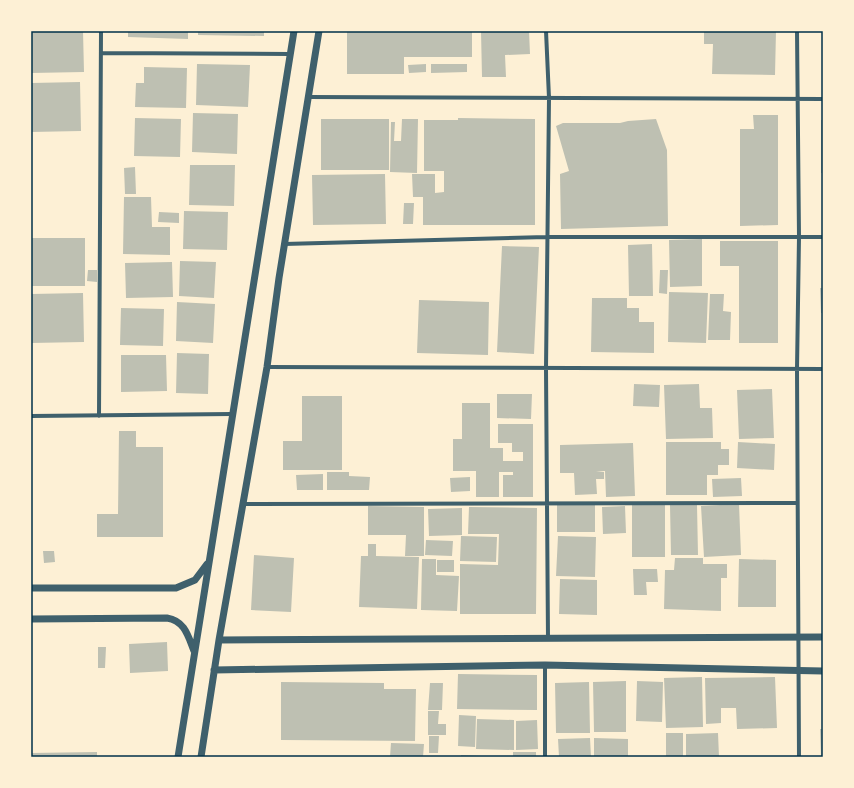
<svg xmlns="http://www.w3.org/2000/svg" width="854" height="788" font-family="Helvetica,sans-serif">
<rect width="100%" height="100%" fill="#fdf0d5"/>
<path fill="#bec0b2" d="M31,31H83L84,72L31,73Z
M128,31H188V39L128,37Z
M198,31H264V36L198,35Z
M347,31H472V57H404V74H347Z
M481,31H529L530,54L505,55L506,77H482Z
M704,31H776L775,75L712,74L713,44H704Z
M197,64L250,65L248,107L196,105Z
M426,64V72L409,73L408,65Z
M431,64H467V72L431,73Z
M144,67L187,68L186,108L135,107L136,83H144Z
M80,82L81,131L31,132V83Z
M193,113L238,114L237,154L192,152Z
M753,115H778V225L740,226V129H754Z
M135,118L181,119L180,157L134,156Z
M458,118L535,119V225H423V197H413L412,174H435V193L444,192V171H424V120H458Z
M321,119H389V170H321Z
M402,119H418L417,173L390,172L391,122H395L394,141H401Z
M656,119L667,150L668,226L561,229L560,174L569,171L556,126L563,123H620L628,121Z
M821,120H823V173H821Z
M190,165H235L234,206L189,205Z
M135,167L136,194H125L124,168Z
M385,174L386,224L313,225L312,175Z
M124,197H151L152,227H170V255L123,254Z
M404,203H414L413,224H403Z
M184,211L228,212L227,250L183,249Z
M159,212L179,213V223L158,222Z
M31,238H85V286H31Z
M702,239V286L670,287L669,240Z
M720,241H778V343H739V266H720Z
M652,244L653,296H629L628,245Z
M502,246L539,247L534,354L497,352Z
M180,261L216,262L214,298L179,296Z
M172,262L173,297L126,298L125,263Z
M88,270H97V282L87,281Z
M660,270H668L667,294L659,293Z
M820,288H823V313H821Z
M669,292L708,293L706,343L668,342Z
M83,293L84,342L31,343V294Z
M710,294H724L723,311L731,312L730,340H708Z
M592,298H627V308H639V322H654V353L591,352Z
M419,300L489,302L488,355L417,353Z
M177,302L215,304L213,343L176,341Z
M121,308L164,309L163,346L120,345Z
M177,353L209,354L208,394L176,393Z
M121,355H166L167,391L121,392Z
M634,384L660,385L659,407L633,406Z
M699,384L700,408H712L713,438L666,439L664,385Z
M772,389L774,438L739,439L737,390Z
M497,394H532L531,419L497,418Z
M302,396H342V470H283V441H302Z
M462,403H490V448H503V461H523V452H512V443H498V424H533V497H503V475H513V472H499V497H476V471H453V439H462Z
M119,431H136V447H163V537H97V514H118Z
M666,442H721V449H729V465H718V475H707V495H666Z
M738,442L775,444L774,470L737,468Z
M633,443L635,496L606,497L605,471H596L604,472V479H596L597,494L575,495L574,473H560V445Z
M327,472H349V476L370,477L369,490H327Z
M323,474V490H297L296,475Z
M470,477V491L451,492L450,478Z
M741,478L742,496L713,497L712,479Z
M557,504L595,505V532H557Z
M739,504L741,555L704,557L701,506Z
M632,505H665V557H632Z
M670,505H697L698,555H671Z
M368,506L424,507V556H405L406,535H368Z
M625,506L626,533L603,534L602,507Z
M469,507L537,508L536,614H460V564L498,565L499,534H468Z
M462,508V535L429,536L428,509Z
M461,536L497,537L496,562L460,561Z
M558,536L596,537L595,577L556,576Z
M426,540L453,541L452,556L425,555Z
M368,544H376V556L419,557L417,609L359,607L361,556H368Z
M43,551H54L55,562L44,563Z
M254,555L294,558L291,612L251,610Z
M675,558H703V564H727V578H721V611L664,609L665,570H674Z
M422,559H436V575L459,576L457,611L421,610Z
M739,559L776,560V607H738Z
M437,560H454V572H437Z
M633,569H657L658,582H646L647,595H634Z
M560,579L597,580V615L559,614Z
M167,642L168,671L130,673L129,644Z
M98,647H106L105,668H98Z
M458,674L537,675V710L457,709Z
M702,677L703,727L666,728L664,678Z
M775,677L777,728L737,729L736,708H721V723L706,724L705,678Z
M626,681V732H594L593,682Z
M637,681L663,682L662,722L636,721Z
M281,682L384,683V689H416L415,741L281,740Z
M589,682L590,733H556L555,683Z
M430,683H443L442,710H428Z
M428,711H439L438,724H446V735H428Z
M459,715L476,716L475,747L458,746Z
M477,719L514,720V750L476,749Z
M537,720L538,749L516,750V721Z
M820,729H823V757H821Z
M666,733H683V757H666Z
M718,733L719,757H686V734Z
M429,736H439L438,753H429Z
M590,738L591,757H559L558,739Z
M594,738L628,739V757H594Z
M391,743L424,744L423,757H390Z
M97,752V757H31V753Z
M513,752H536V757H513Z
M461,755L481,756V757H461Z"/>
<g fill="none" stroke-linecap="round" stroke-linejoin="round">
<path stroke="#3f606c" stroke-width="4" d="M546,31L549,98L546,369L548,639
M797,31L799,237L797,369L799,757
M101,53L290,54
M308,97L823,99
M284,244L546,237H823
M267,367L823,369
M31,416L232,414
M99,416L101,31
M243,504L797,503
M545,665V757"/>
<path stroke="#3f606c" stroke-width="7" d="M31,588H176L195,580L207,564
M31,619L167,618C185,621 188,636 194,651
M219,640L823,637
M214,670L545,665L823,671
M178,757L294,31
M201,757L219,640L267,367L279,278L319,31"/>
</g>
<rect width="854" height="788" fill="none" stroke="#fdf0d5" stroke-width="64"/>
<rect x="32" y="32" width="790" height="724" fill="none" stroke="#003049" stroke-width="1.5"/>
</svg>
